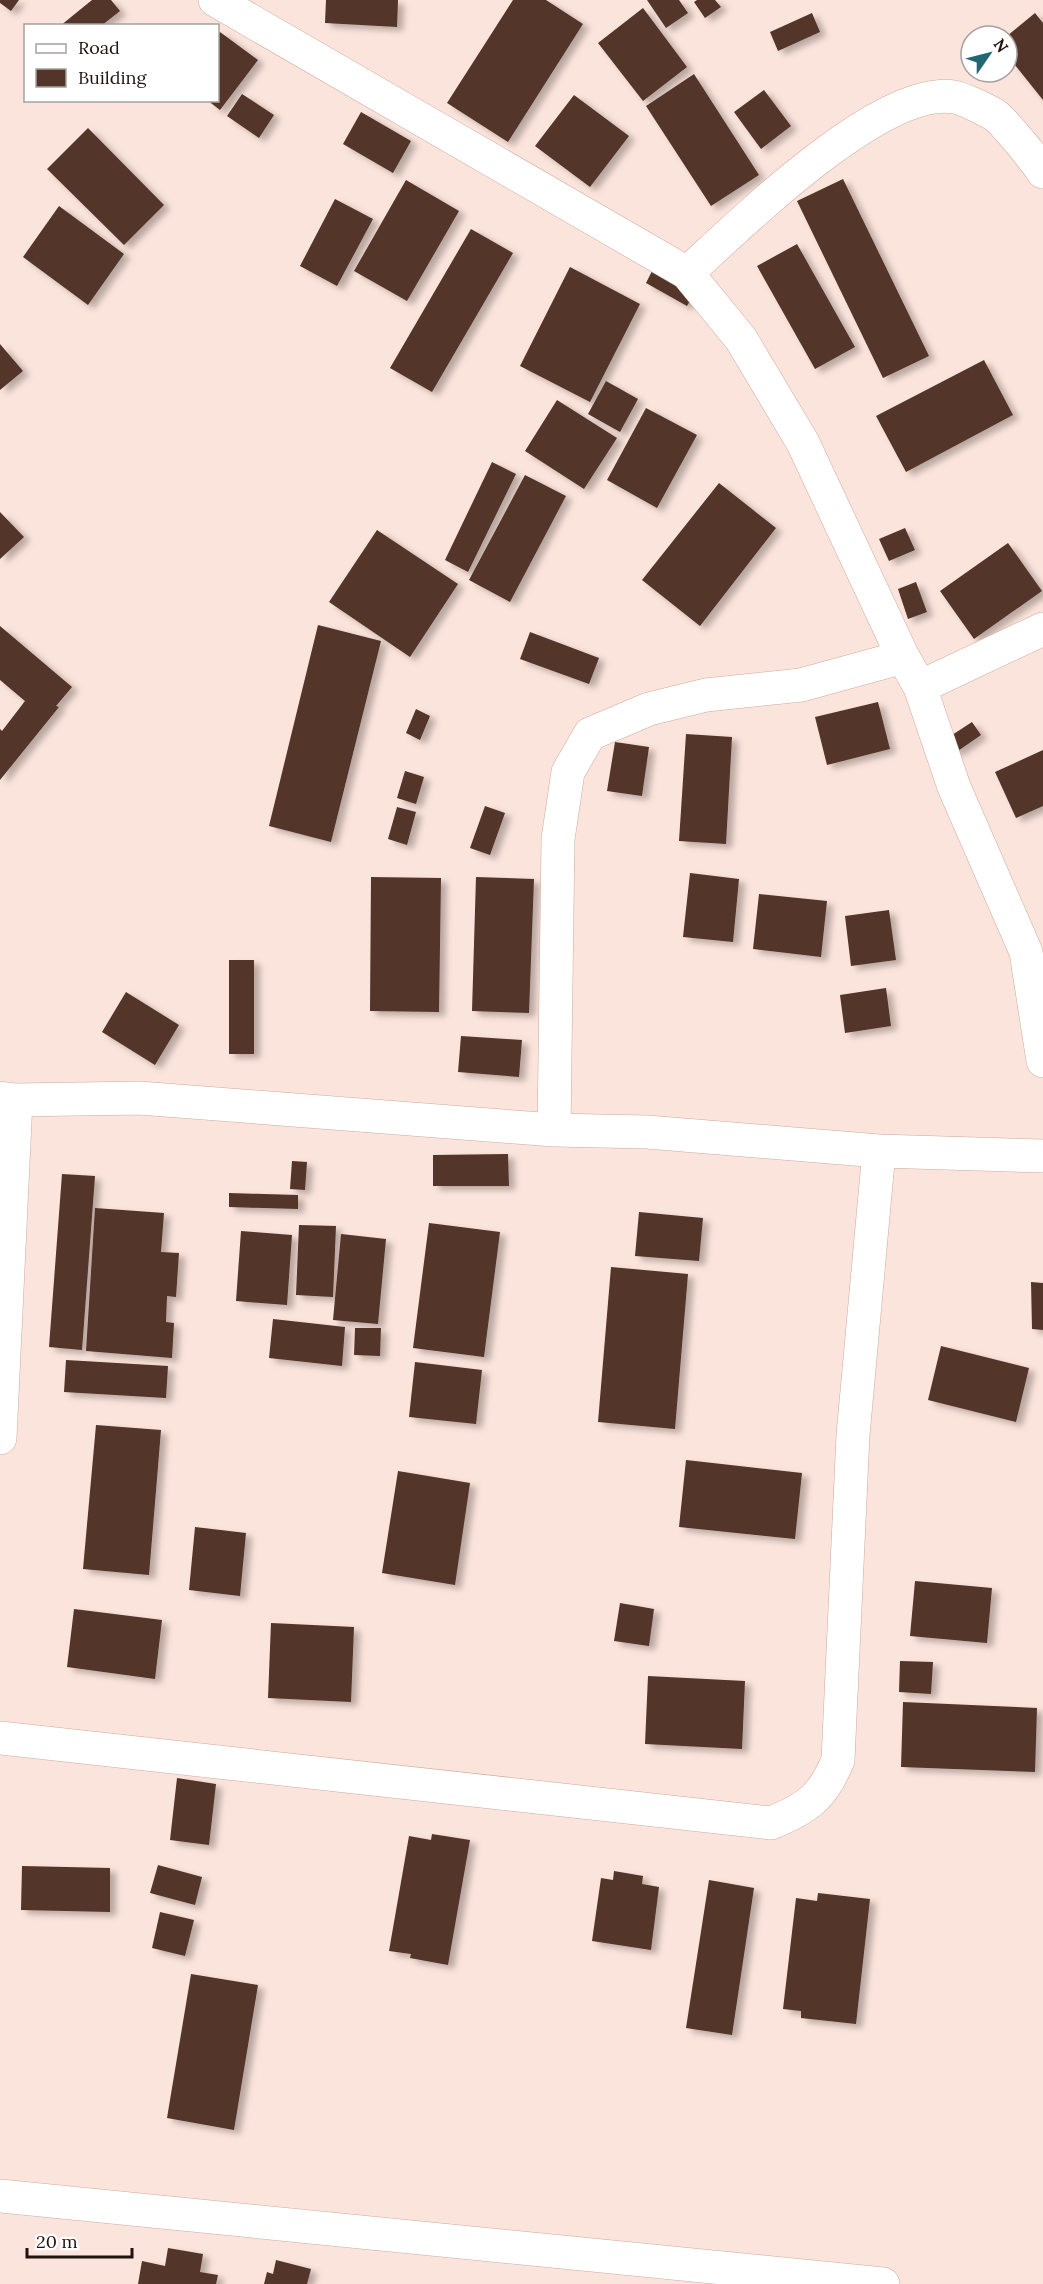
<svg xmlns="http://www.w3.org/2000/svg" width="1043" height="2284" font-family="Lora,serif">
<defs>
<filter id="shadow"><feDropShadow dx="6" dy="4" stdDeviation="3" flood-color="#0004"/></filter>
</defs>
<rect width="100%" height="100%" fill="#fbe4db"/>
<path fill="#523429" filter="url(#shadow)" d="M0,0H19L11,11L0,3Z
M92,0H111L120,11L101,26H60Z
M326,0H398L397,27L325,23Z
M513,0H546L583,24L508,142L447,103Z
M647,0H679L688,13L666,28Z
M697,0H715L721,7L705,18L694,2Z
M643,8L687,67L643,101L598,43Z
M812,13L820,32L778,51L770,32Z
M1035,13L1043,23V100L1007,55V36Z
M220,32L258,60L220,110L207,100H218V35Z
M694,74L759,175L711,206L646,106Z
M764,90L791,126L761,149L734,112Z
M242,94L274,115L259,138L227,116Z
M574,95L629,136L590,187L535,146Z
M361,112L411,141L393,173L343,144Z
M88,128L164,205L124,245L47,169Z
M843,179L929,356L883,378L797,201Z
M406,180L459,211L407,301L354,271Z
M335,199L373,219L337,286L300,266Z
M59,206L124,254L88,305L23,257Z
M471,229L513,253L432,392L390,368Z
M797,244L855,347L815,369L757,266Z
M570,267L640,304L590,402L520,366Z
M653,269L695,292L687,306L646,283Z
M0,344L23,371L0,390Z
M984,360L1013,415L906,472L876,416Z
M606,381L638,399L620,432L588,414Z
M557,400L617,438L584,489L525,451Z
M646,408L697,435L657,508L607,480Z
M492,462L516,474L468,572L445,560Z
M525,475L566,496L510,602L469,580Z
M719,483L776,528L700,626L642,580Z
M0,512L24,537L0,559Z
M905,528L915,550L889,561L879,539Z
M377,530L458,584L410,657L329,602Z
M1008,543L1042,591L974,639L940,591Z
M916,582L927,612L908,619L898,589Z
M318,625L381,641L331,842L269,826Z
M0,626L72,687L56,706L59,707L0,780V729L2,731L25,701L0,680Z
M530,632L599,658L589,684L520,659Z
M878,702L890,749L827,765L815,717Z
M416,709L430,716L420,740L406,733Z
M972,722L981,735L955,753L946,739Z
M686,734L732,737L726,844L679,841Z
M615,742L649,747L642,796L607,791Z
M1043,750V806L1016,818L995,772Z
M405,771L424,777L416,804L397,798Z
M485,806L505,813L490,855L470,848Z
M397,807L416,812L407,845L388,839Z
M690,873L739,879L733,942L683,937Z
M371,877L441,878L439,1012L370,1011Z
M476,877L534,879L529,1013L472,1011Z
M759,894L827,901L821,957L753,949Z
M889,910L896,960L851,966L845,916Z
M229,960H254V1054H229Z
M886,988L891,1026L845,1033L840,995Z
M126,992L179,1025L155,1065L102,1032Z
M461,1036L522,1040L519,1077L458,1072Z
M508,1154L509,1186H433V1155Z
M292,1161L307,1162L305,1190L290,1189Z
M62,1174L95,1176L82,1350L49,1347Z
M229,1193L298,1195V1209L229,1207Z
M95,1208L164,1213L161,1252L179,1253L176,1297L167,1296L166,1322L174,1323L172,1358L86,1351Z
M639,1212L703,1218L699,1261L635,1256Z
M429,1223L500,1232L484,1357L413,1348Z
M299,1225L336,1226L333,1297L296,1295Z
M241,1231L292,1235L287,1305L236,1301Z
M341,1234L386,1239L378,1324L333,1320Z
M611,1267L688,1274L675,1429L598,1422Z
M1031,1282L1043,1283V1330L1032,1329Z
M273,1319L345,1327L342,1366L269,1358Z
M355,1328H381L380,1356L354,1355Z
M941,1346L1029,1368L1016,1422L928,1400Z
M66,1360L168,1366L166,1398L64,1392Z
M415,1362L482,1370L476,1424L409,1417Z
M96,1425L161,1430L149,1575L83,1569Z
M686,1460L802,1473L795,1539L679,1527Z
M398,1471L470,1483L455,1585L382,1573Z
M195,1527L246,1533L240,1596L189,1590Z
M915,1581L992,1588L987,1643L910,1636Z
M620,1603L654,1609L649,1646L614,1641Z
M74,1609L162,1620L155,1679L67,1667Z
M271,1623L354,1627L351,1702L268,1698Z
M900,1661L933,1662L931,1694L899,1692Z
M648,1676L745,1681L742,1749L645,1744Z
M903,1702L1037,1708L1035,1772L901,1767Z
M177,1778L216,1784L209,1845L170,1840Z
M432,1834L470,1840L448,1965L410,1958L411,1954L389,1951L409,1836L431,1840Z
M158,1865L202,1877L195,1905L150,1893Z
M22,1866L110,1868V1912L21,1910Z
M614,1871L643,1876L642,1884L659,1887L651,1950L592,1941L601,1878L613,1880Z
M709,1880L754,1888L732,2035L686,2028Z
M818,1893L870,1899L856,2024L801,2018V2011L783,2009L796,1898L817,1901Z
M160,1912L194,1920L185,1956L152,1948Z
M191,1974L258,1985L234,2130L167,2118Z
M168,2248L203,2254L200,2272L218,2275L216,2284H138L142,2261L165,2266Z
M276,2260L311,2269L307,2284H264L267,2272L273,2274Z"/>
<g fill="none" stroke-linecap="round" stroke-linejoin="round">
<defs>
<path id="minor" d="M215,0L687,273L741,339L803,443L903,657L920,687L954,787L1026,952L1043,1061
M687,273C740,225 881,85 954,97C962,98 989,111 996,116C1007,125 1035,160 1043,172
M920,687L1043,629
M0,1098L16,1100L139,1098L554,1130L647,1132L879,1151L1043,1156
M554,1130L558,839L568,772L590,734L649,709L706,695L801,685L903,657
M0,1438L16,1100
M0,1738L771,1823C808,1808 823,1797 838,1760L853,1435L879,1151
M0,2196L883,2284"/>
</defs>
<use href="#minor" stroke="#cfaa9c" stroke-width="34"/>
<use href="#minor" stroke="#fff" stroke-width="33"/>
</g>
<rect x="24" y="24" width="195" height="78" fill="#ffffff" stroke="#a6a19f" stroke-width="1.5"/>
<rect x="36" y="44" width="30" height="9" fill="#ffffff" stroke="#a6a19f" stroke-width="1.5"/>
<text x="78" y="54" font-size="18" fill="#21140f">Road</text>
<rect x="36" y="69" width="30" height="18" fill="#523429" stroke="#a6a19f" stroke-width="1.5"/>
<text x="78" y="84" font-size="18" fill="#21140f">Building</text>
<g transform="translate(989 54) rotate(55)"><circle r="28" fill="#ffffff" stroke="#a6a19f" stroke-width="1.5"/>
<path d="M0-4.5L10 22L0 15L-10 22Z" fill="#206974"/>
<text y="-9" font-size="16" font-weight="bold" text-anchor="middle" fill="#21140f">N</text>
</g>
<path d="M27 2248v9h105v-9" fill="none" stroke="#21140f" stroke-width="3"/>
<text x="36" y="2248" font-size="18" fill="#21140f" stroke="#ffffff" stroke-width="4.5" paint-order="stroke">20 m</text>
</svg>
